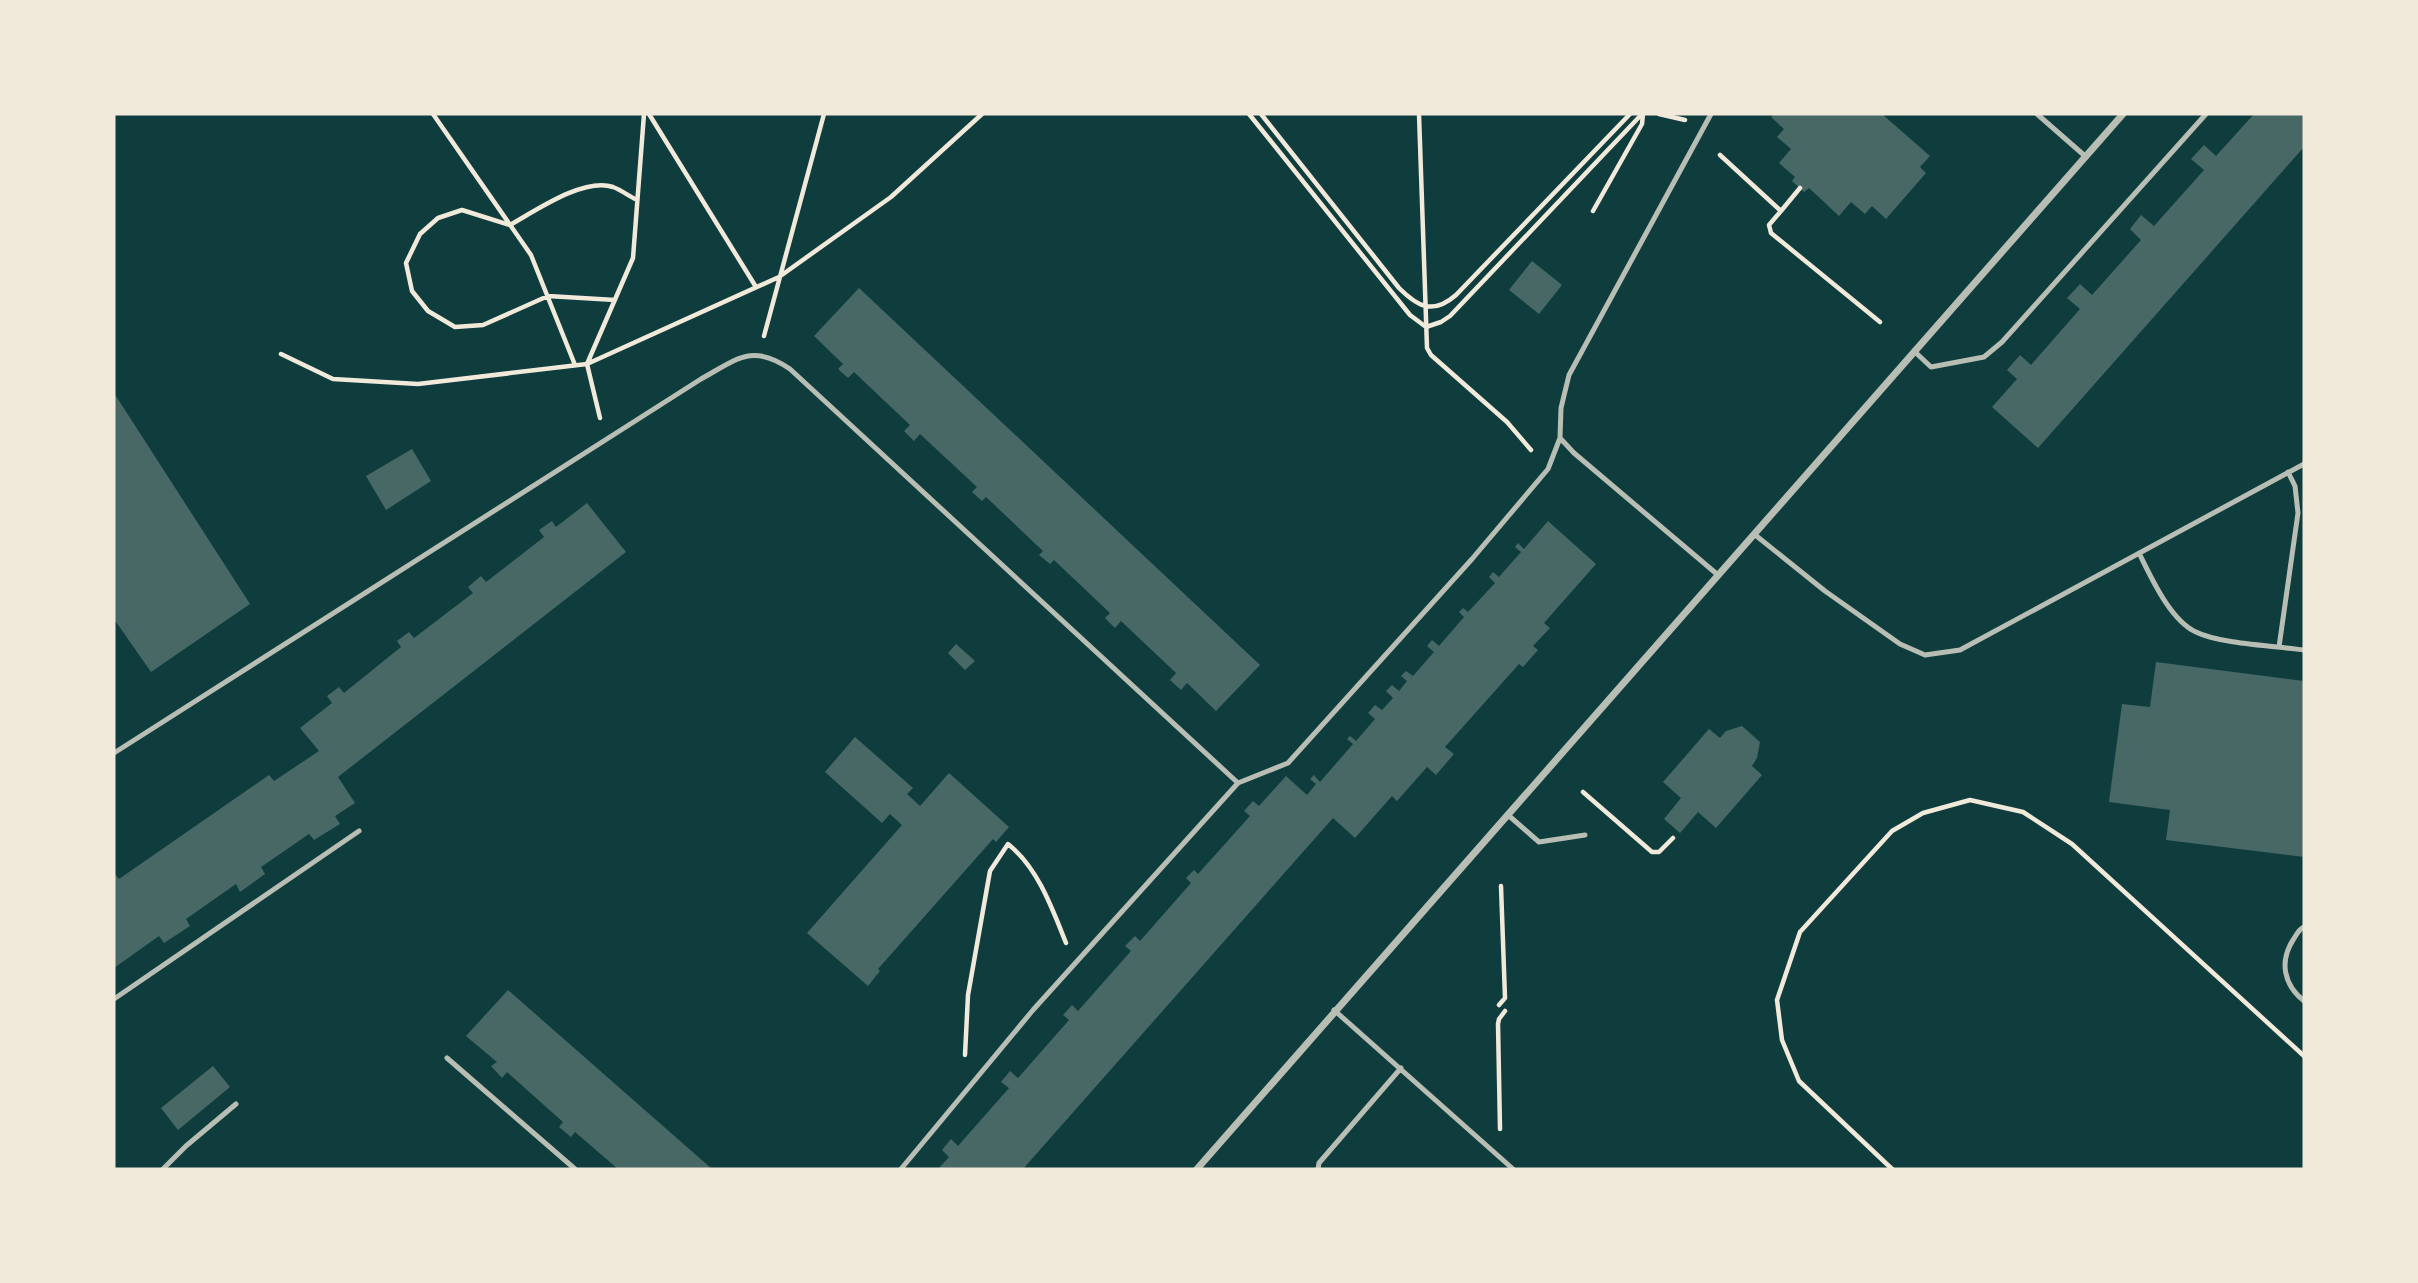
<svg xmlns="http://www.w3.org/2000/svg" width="2418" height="1283" font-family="'Exo 2',sans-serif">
<rect width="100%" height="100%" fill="#0f3d3e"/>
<path fill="#486865" d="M1774,114H1882L1930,156L1920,167L1926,173L1886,219L1872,206L1865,214L1851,202L1839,216L1809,188L1804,192L1792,181L1795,177L1779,163L1791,149L1777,137L1784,129L1771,117Z
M2254,114H2304V147L2038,448L1992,407L2017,379L2007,370L2020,355L2031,365L2080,309L2067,298L2080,284L2092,295L2141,240L2130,229L2141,215L2154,226L2204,170L2191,159L2204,145L2216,156Z
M1532,261L1562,285L1539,314L1509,290Z
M859,288L1260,665L1216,711L1187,683L1181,690L1170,680L1176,673L1121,621L1115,628L1105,618L1110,613L1054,560L1050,564L1039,555L1043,551L986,497L982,501L972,492L977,487L920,434L914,441L904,431L910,425L854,372L848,378L838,369L843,364L814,336Z
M114,393L250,604L151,672L114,619Z
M412,449L431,481L386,510L366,476Z
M587,503L626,552L338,777L355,803L335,816L340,824L314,840L309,834L261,867L265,874L240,892L236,884L186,919L190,926L164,943L159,936L114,968V873L119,879L269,775L274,781L319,751L300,728L332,703L327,696L339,687L344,693L401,647L397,641L409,632L414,638L473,593L468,587L481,576L486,582L544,537L539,530L552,521L556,527Z
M1548,521L1596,564L1544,623L1550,628L1533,646L1538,650L1523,667L1519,664L1445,747L1454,754L1436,775L1427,767L1397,801L1392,796L1355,838L1333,818L1023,1169H938L949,1157L942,1150L951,1139L958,1146L1009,1088L1001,1082L1010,1071L1018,1078L1069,1020L1063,1015L1072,1005L1078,1011L1131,951L1125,946L1135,936L1140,941L1191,883L1186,878L1194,870L1198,874L1250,816L1244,811L1253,801L1259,806L1286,776L1307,795L1316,784L1310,779L1314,775L1320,782L1353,744L1347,739L1350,736L1356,741L1375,719L1368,713L1375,705L1382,710L1393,698L1386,691L1392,685L1399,691L1407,681L1401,676L1406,671L1413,676L1434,652L1427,646L1432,640L1439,646L1464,617L1459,612L1463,608L1468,612L1495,583L1489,577L1493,572L1499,577L1521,552L1515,547L1518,543L1524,549Z
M956,644L975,661L965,670L948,653Z
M2156,662L2304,681V857L2166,840L2170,810L2109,802L2122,704L2150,707Z
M1742,726L1760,742L1757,758L1752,766L1762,775L1716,828L1698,812L1680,833L1664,819L1681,798L1663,782L1709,729L1720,738L1726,731Z
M855,737L913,788L907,794L920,806L949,773L1009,827L996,842L993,839L878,969L880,971L868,986L807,933L902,825L890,814L882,823L825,772Z
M508,990L712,1169H618L575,1132L571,1137L559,1127L563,1122L507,1072L502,1078L491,1066L497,1062L466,1036Z
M213,1066L230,1087L178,1130L161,1108Z"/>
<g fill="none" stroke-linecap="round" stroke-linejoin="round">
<path stroke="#f1e9da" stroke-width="4.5" d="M433,114L531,255L575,365
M649,114L756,287
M1249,114L1410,315L1426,327L1441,322L1450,316L1642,114
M1261,114L1399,288C1418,307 1433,315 1456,295L1630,114
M1419,114L1427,348L1431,355L1507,422L1531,450
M1659,114L1685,120
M1720,155L1781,211L1769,225L1771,233L1880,322
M1593,211L1642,124L1643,114
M1781,211L1800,188
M615,300L548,296L483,325L455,327L428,311L412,291L406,263L420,234L438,218L462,210L510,225C535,211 584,177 613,187C621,190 629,196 637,200
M764,336L824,114
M281,354L333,379L418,384L587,364L779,277L891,197L982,114
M600,418L587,364L633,258L644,114
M1583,792L1652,852H1659L1673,838
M1499,1005L1505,998L1501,886
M965,1055L968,995L990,871L1008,844C1038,868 1052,908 1066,943
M1500,1129L1498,1024L1499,1019L1505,1011
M1892,1169L1799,1081L1782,1040L1777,1000L1800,932L1892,831L1923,813L1970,800L2023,812L2072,844L2304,1056"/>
<path stroke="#b8beb3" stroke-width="5" d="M1711,114L1569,375L1561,408L1560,438L1574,453L1718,575
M2037,114L2085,156
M1914,351L1931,367L1984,357L2002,342L2206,114
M1754,534L1825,591L1900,644L1925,655L1960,650L2304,464
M2139,553C2151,577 2170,620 2196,632C2220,644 2275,646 2304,650
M2279,647L2298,513L2295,486L2288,472
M114,753L701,379C737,359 752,343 790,369L1238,783L1288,763L1472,559L1548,469L1560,438
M1508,815L1539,842L1585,835
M2304,927C2298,930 2297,934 2293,940C2279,962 2284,985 2304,1001
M114,999L359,831
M1334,1010L1513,1169
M447,1058L575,1169
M163,1169L186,1146L236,1104
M901,1169L1033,1010L1238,783
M1318,1169L1319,1163L1401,1068"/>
<path stroke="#b8beb3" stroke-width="7" d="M1197,1169L2123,114"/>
</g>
<rect width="2418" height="1283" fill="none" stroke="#f1e9da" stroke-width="231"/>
</svg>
